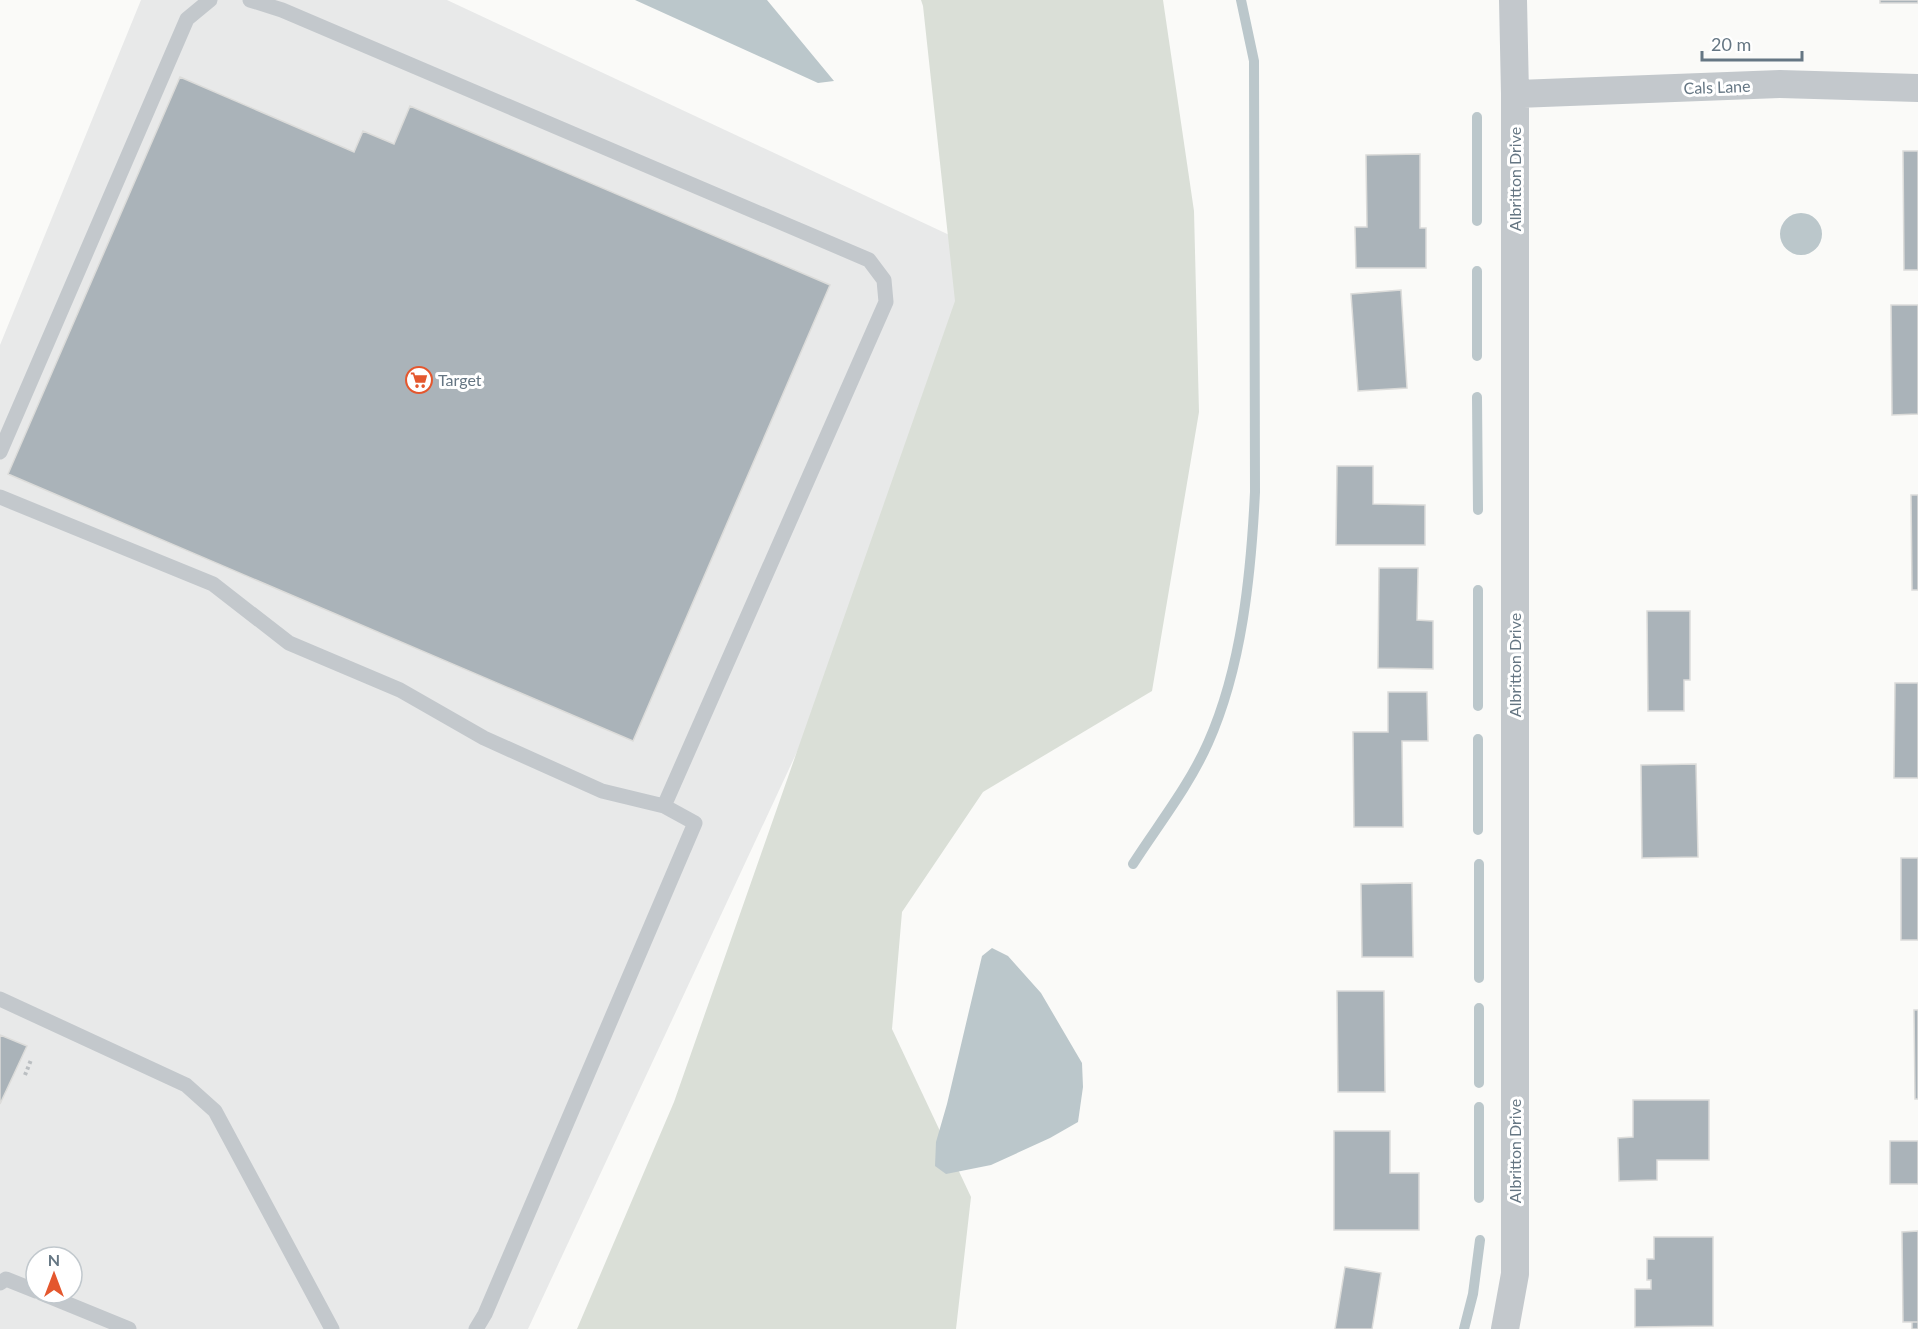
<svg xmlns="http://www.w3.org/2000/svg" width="1918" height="1329" font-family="Lato,sans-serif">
<rect width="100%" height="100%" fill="#fafaf8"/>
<path fill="#e8e9e9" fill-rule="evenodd" d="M141,0H447L1022,269L528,1329H0V345ZM36,1257H72V1293H36Z"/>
<path fill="#dadfd7" d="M921,0H1163L1194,211L1199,412L1152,691L983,792L902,912L892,1029L971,1197L956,1329H577L674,1102L955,301L923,6Z"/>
<path fill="#bbc7cb" d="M635,0H767L834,81L818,83Z
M1780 234a21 21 0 1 1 42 0a21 21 0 1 1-42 0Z
M992,948L1008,956L1041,993L1082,1063L1083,1087L1078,1122L1050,1138L991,1165L946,1174L935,1166L936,1142L947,1104L982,956Z"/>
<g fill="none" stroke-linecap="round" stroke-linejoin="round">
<path stroke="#bbc7cb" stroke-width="10" d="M1477,117V221
M1477,271V356
M1477,397L1478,510
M1478,590V706
M1478,739V830
M1133,864C1158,825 1189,786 1208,743C1242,667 1251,574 1255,492L1254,61L1241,0
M1479,864V978
M1479,1008V1083
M1479,1107V1198
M1464,1329L1473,1294L1480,1240"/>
</g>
<path fill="#aab3b9" stroke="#dcdcda" stroke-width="1.5" d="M1880,0H1918V3H1880Z
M180,77L354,152L363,131L394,144L410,106L830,285L633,741L8,474Z
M1903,151H1918V270H1904Z
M1420,154V228H1426V268H1356L1355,227H1367L1366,155Z
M1401,290L1407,388L1358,391L1351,294Z
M1891,305H1918V414L1892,415Z
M1337,466H1373V504L1425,505V545H1336Z
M1911,495H1918V590H1912Z
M1379,568H1418L1417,620L1433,621V669L1378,668Z
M1647,611H1690V680H1684V711H1648Z
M1895,683H1918V778H1894Z
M1388,692H1427L1428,741H1402L1403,827H1354L1353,732H1388Z
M1696,764L1698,857L1642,858L1641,765Z
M1901,858H1918V940H1901Z
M1412,883L1413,957H1362L1361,884Z
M1337,991H1384L1385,1092H1338Z
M1914,1010H1918V1099H1915Z
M0,1035L27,1046L0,1104Z
M1633,1100H1709V1160H1657V1180L1619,1181L1618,1138L1633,1137Z
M1334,1131H1390V1173H1419V1230H1334Z
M1890,1141H1918V1184H1890Z
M1918,1231V1322H1903L1902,1232Z
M1654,1237H1713V1326L1635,1327V1289H1651V1280H1647V1259H1654Z
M1345,1267L1381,1273L1372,1329H1335Z
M1912,1322H1918V1329H1912Z"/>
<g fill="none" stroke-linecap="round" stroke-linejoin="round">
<path stroke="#bbbfc2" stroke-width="4" stroke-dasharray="3 3" stroke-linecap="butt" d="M25,1075L31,1060"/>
<path stroke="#c3c8cc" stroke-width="15" d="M250,0L282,10L869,260L884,280L886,302L664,806
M0,452L187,19L210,0
M0,497L213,584L289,643L400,690L484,738L602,791L664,806L695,823L485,1314L476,1329
M0,999L186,1085L215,1111L332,1329
M0,1283L6,1279L36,1291
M41,1293L129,1329"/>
<path stroke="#c3c8cc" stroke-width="28" d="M1515,94L1780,84L1918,88
M1505,1329L1515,1274V94L1513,0"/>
</g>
<defs>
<symbol id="supermarket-ring" viewBox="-11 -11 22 22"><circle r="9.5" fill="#fff" stroke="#e4572e" stroke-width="1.5"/><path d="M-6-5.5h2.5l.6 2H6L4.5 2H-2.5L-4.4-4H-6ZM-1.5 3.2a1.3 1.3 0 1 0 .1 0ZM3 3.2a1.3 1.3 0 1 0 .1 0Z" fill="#e4572e"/></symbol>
</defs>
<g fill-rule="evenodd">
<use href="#supermarket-ring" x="404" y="365" width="30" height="30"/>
</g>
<g text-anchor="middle" stroke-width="6" stroke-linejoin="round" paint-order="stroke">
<g font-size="16" fill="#657683" stroke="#fff">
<text transform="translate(1717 87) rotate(-2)" y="6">Cals Lane</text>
<text transform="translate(1515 179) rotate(-90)" y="6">Albritton Drive</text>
<text transform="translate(1515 665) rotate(-90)" y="6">Albritton Drive</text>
<text transform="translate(1515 1151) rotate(-90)" y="6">Albritton Drive</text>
</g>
<g font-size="16" fill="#657683" stroke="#fff" text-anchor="start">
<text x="438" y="386">Target</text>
</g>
</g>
<g transform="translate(54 1275)"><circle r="28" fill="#ffffff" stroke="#c1c8cd" stroke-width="1.5"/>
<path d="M0-4.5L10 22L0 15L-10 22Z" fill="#e4572e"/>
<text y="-9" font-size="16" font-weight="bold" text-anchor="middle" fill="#657683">N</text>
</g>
<path d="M1702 51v9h100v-9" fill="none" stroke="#657683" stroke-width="3"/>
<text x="1711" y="51" font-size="18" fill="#657683" stroke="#ffffff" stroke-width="4.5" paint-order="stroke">20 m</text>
</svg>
